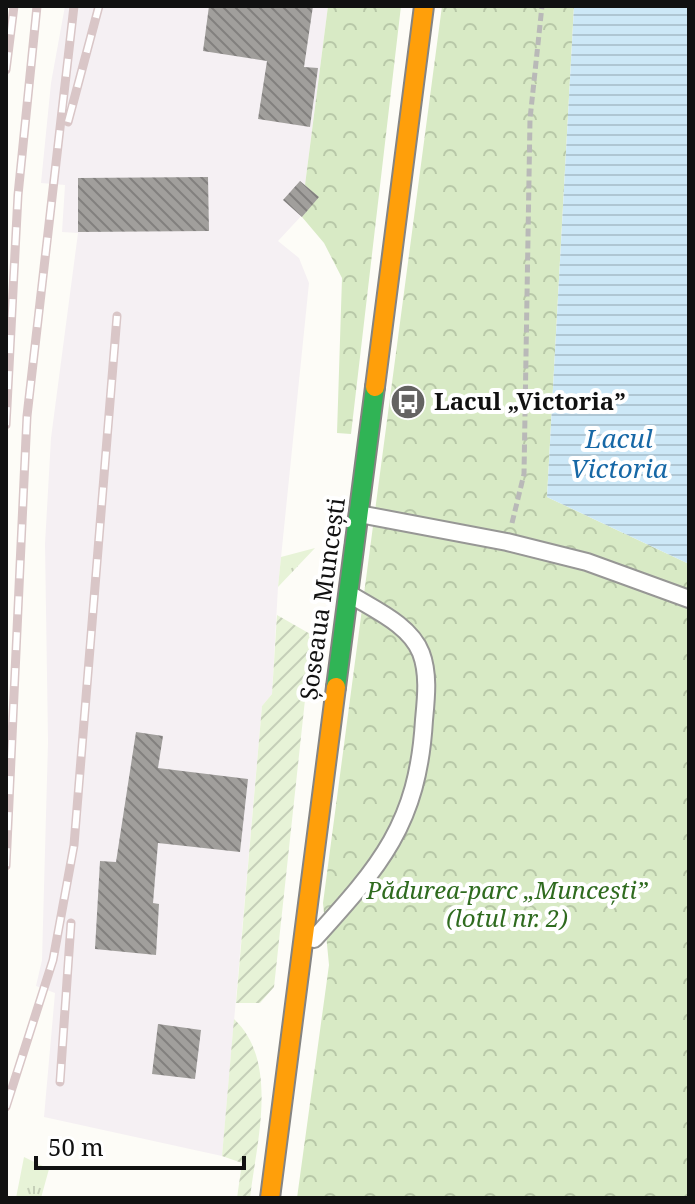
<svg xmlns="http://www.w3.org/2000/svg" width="695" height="1204" font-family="'Noto Serif',serif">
<defs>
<pattern id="grass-tufts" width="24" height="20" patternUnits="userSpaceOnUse" patternTransform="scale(2)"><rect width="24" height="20" fill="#e7f3d7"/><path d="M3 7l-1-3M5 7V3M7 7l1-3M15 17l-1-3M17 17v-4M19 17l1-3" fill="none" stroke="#c5cfb8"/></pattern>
<pattern id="forest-crowns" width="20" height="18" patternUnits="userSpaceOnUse" patternTransform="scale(2)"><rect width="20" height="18" fill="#d8eac5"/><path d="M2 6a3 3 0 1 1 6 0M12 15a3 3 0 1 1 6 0" fill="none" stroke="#b8c8a8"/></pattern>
<pattern id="garden-furrows" width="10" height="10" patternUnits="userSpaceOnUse" patternTransform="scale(2)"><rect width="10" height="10" fill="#e7f3d7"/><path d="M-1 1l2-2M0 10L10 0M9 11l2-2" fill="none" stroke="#c5cfb8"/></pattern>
<pattern id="water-rules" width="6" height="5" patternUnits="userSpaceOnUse" patternTransform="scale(2)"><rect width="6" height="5" fill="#cde8f7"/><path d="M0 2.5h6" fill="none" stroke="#afc6d3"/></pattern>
<pattern id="building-back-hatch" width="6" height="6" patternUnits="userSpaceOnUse" patternTransform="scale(2)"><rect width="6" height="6" fill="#a19f9c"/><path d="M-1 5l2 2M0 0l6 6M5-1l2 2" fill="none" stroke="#82807e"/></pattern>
</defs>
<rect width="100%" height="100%" fill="#fdfcf7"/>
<path fill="#f5f0f3" d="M65,6H328L305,185L319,197L278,241L299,258L309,283L278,587L272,694L262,706L222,1156L44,1117L55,993L36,986L42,960L48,742L45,544L51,438L78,233L62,232L65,185L41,183L51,83Z"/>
<path fill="url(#grass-tufts)" d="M315,548L278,587L281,557Z
M24,1157L49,1169L41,1198H16Z"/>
<path fill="url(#forest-crowns)" d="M328,6H401L351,434L337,433L342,278L324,243L302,217L318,197L305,185Z
M442,6H574L547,497L689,564V1198H297L329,965L323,903Z"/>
<path fill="url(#garden-furrows)" d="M277,615L312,635L274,987L260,1003H236L262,706L272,694Z
M234,1019C280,1062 256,1144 250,1198H237L242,1163L222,1156Z"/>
<path fill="url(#water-rules)" d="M574,6H689V564L547,497Z"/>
<path fill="url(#building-back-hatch)" d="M209,6H313L304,67L318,68L310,127L258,119L267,61L203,51Z
M208,177L209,231L78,232V178Z
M300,181L319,197L302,217L283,200Z
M136,732L163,736L158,768L248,779L240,852L158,843L153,903L159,904L156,955L95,949L100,861L116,862Z
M158,1024L201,1030L195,1079L152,1074Z"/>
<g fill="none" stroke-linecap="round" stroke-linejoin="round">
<defs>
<path id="lane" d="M359,514L507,542L587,562L689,599
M314,939C380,866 418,824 424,720C426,699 429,674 421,653C410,625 375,610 351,595"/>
<path id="fast" d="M336,687L375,387"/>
<path id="slow" d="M375,387L424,6
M270,1198L336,687"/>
</defs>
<use href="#lane" stroke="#979795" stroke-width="20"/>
<use href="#fast" stroke="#858482" stroke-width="22"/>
<use href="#slow" stroke="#858482" stroke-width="22"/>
<path stroke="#b9b9b8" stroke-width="5" stroke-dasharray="8 4" stroke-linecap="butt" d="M512,523L524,474L530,119L542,6"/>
<use href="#lane" stroke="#fffffe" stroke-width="16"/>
<use href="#fast" stroke="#30b455" stroke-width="18"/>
<use href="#slow" stroke="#ff9f0a" stroke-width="18"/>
<defs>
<path id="rail" d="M6,70L14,6
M68,122L99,6
M6,425L18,195L37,6
M6,866L27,416L74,6
M60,1082L71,923
M6,1107L53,960L74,845L117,316"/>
</defs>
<use href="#rail" stroke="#d9c6c7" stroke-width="9"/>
<use href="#rail" stroke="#fff" stroke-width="6" stroke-dasharray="18" stroke-linecap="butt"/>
</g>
<defs>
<symbol id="bus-disc" viewBox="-11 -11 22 22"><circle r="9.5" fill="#646362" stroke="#fff"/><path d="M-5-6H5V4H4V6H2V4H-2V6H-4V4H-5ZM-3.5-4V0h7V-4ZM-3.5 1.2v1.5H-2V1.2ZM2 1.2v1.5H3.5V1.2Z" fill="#fff"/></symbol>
</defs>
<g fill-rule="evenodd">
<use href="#bus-disc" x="388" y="382" width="40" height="40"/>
</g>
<g text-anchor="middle" stroke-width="8" stroke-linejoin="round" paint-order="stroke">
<g font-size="24" font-weight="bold" fill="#111" stroke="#fff" text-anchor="start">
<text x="434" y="410">Lacul „Victoria”</text>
</g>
<g font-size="24" fill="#111" stroke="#fff">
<text transform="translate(323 599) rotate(-82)" y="8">Șoseaua Muncești</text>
</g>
<g font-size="24" font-style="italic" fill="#2f6b1f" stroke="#fff">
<text x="507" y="899">Pădurea-parc „Muncești”<tspan x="507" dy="28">(lotul nr. 2)</tspan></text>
</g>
<g font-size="26" font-style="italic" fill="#1768a6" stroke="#fff">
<text x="619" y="448">Lacul<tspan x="619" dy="30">Victoria</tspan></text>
</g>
</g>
<rect width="695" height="1204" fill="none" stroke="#111111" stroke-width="16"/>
<path d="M36 1156v12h208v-12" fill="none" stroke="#111111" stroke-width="4"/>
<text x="48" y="1156" font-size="24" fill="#111111" stroke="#ffffff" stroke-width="6" paint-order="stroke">50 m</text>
</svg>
